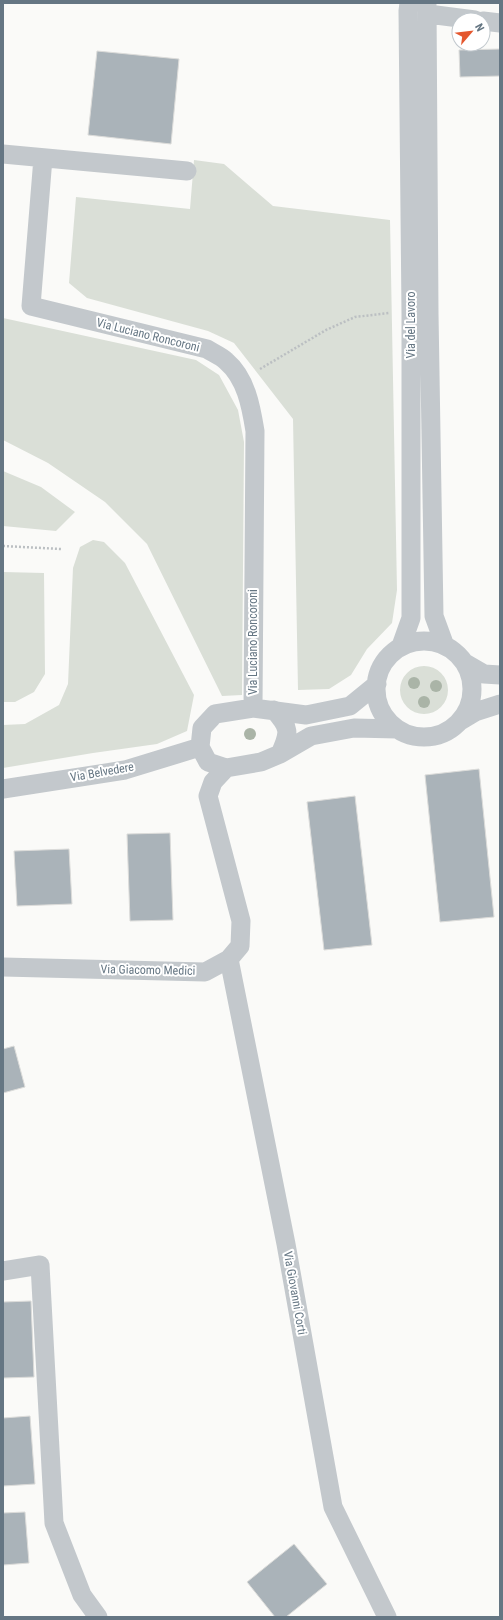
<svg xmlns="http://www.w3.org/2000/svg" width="503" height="1620" font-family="'Roboto Condensed',sans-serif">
<rect width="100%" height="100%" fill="#fafaf8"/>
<path fill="#dadfd7" d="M194,160L224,164L273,206L390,220L397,590L392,623L367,649L351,675L329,689L298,690L293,419L234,343L208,331L87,298L69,283L76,197L190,209Z
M3,318L196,360L219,375L238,410L244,442L242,695L222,696L147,544L105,502L48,463L3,440Z
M3,471L41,487L75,512L56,531L3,526Z
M93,540L104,542L125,563L194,695L187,731L157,744L93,753L3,768V725L25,724L59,705L68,684L73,568L80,547Z
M3,572L44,573L45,674L34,692L15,702H3Z
M400 690a24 24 0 1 1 48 0a24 24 0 1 1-48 0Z"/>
<path fill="#aab3b9" stroke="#dcdcda" d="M500,49V76L460,77L459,50Z
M97,51L179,59L171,144L88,135Z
M479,769L494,917L440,922L425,775Z
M355,796L372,945L324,950L307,802Z
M170,833L173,920L130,921L127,834Z
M69,849L72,904L17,906L14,851Z
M14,1046L25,1087L3,1093V1049Z
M31,1301L34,1377L3,1378V1302Z
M30,1416L35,1484L3,1486V1418Z
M25,1512L29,1563L3,1565V1513Z
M294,1544L327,1584L286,1617H275L247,1582Z"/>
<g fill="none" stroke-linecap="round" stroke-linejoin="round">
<path stroke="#bbbfc2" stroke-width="2.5" stroke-dasharray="2 2" stroke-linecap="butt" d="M260,369L326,330L355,317L389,313
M3,546L61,549"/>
<path stroke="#c3c8cc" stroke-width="19" d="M427,3L429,313L434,616L445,646
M428,14L475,20
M483,21L500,23
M3,154L187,171
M43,158L31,306L207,349C213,353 221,356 226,361C246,378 251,406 255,431L253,708
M376 689a48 48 0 1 1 96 0a48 48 0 1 1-96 0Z
M401,646L411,618V313L408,11L409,3
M465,663L484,674L500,675
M377,684L350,706L306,715L253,708L215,714L202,728L200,747L208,762L226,768L261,762L280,754L311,736L354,728L397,729
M274,710C290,728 290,732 280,754
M460,721L475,712L500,704
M3,789L125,770L200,747
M229,959L286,1244L333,1507L387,1617
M3,967L205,972L229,959L240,946L241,921L208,796L213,782L226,768
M3,1271L40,1265L54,1523L82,1595L98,1617"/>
</g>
<g fill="#aab4a7">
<circle cx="414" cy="683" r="6"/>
<circle cx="436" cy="686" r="6"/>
<circle cx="424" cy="702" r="6"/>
<circle cx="250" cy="734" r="6"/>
</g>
<g text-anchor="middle" stroke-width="4" stroke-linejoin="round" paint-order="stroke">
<g font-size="12" fill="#657683" stroke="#fff">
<text transform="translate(411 325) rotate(-90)" y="4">Via del Lavoro</text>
<text transform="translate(148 335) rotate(14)" y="4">Via Luciano Roncoroni</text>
<text transform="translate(253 642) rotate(-90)" y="4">Via Luciano Roncoroni</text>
<text transform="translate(102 772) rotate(-10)" y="4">Via Belvedere</text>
<text transform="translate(148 970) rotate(1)" y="4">Via Giacomo Medici</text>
<text transform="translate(295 1293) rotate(80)" y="4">Via Giovanni Corti</text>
</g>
</g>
<rect width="503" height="1620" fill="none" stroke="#657683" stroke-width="8"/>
<g transform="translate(471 32) rotate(62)"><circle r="19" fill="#ffffff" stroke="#c1c8cd"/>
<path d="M0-3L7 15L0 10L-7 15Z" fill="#e4572e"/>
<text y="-6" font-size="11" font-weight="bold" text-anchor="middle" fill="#657683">N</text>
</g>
</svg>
